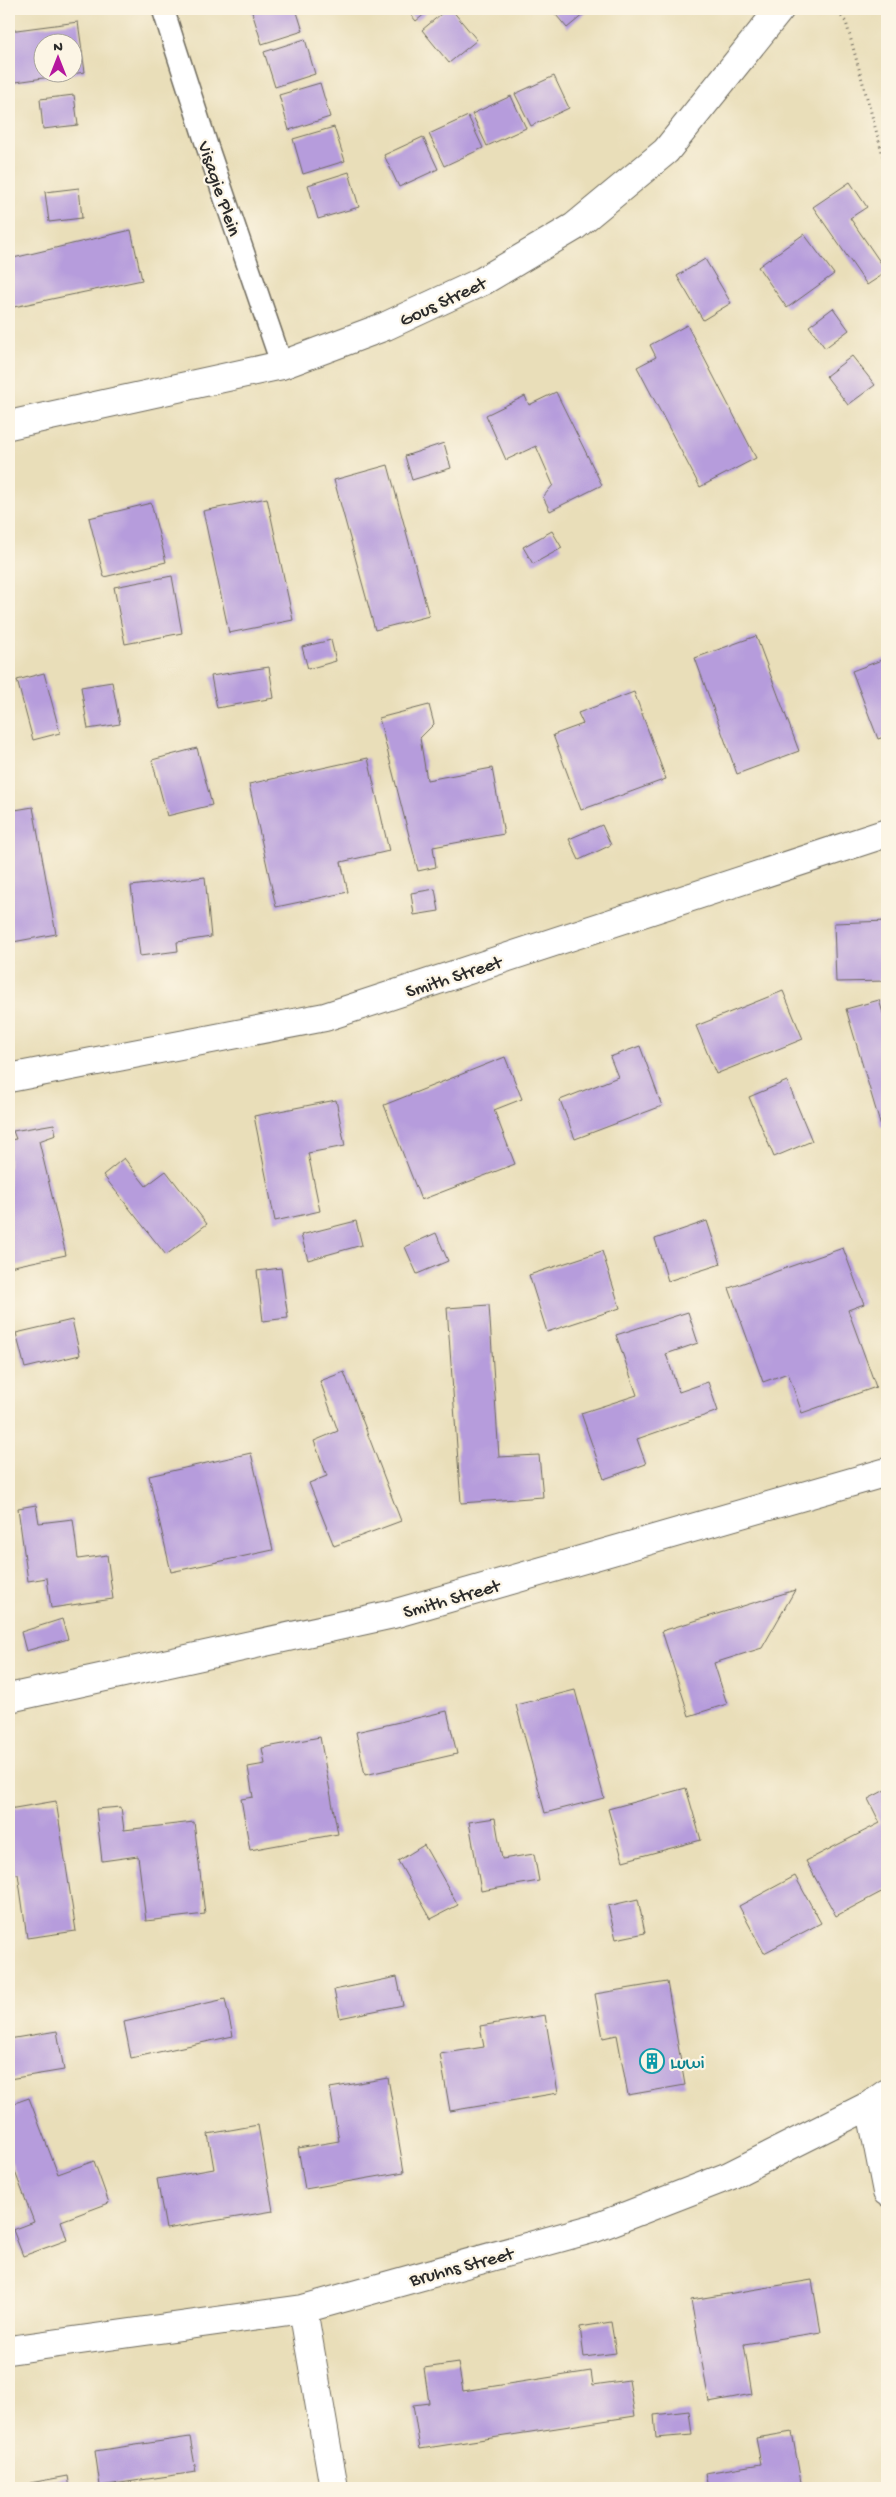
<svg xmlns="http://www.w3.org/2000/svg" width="896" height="2497" font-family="'Gochi Hand',sans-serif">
<rect width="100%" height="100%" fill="#fcf5e5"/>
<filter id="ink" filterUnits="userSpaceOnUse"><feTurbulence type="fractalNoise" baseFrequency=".02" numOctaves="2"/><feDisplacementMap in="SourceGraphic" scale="10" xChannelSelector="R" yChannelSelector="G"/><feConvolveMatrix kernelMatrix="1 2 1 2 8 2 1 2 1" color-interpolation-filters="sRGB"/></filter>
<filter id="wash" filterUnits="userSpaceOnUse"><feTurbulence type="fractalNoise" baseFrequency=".0096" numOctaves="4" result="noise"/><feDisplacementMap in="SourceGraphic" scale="20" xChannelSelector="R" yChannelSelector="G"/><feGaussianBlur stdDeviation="1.12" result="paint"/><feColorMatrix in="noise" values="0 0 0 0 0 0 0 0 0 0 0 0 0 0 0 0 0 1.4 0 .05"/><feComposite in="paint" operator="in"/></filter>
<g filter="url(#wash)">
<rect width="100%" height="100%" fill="#e9deb9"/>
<g id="blocks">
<path fill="#b69cdc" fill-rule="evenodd" d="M251,9H296L303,31L262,44Z
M406,9H431L416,21Z
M447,9H451L477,40L449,63L422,30Z
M551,9H590L567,28Z
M78,22L85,72L9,83V31ZM42,42H72V72H42Z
M305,39L315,74L275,87L264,52Z
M554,76L569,108L531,126L515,94Z
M320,83L330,117L289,130L279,95Z
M74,95L78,125L43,129L40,99Z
M511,96L526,128L487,146L472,114Z
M468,116L483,148L444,166L429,134Z
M334,127L345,161L303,174L293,139Z
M423,137L438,169L399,187L384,155Z
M349,172L359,207L318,219L308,185Z
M850,182L867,207L850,218L887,272L867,285L813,207Z
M79,188L82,218L49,222L45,192Z
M131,230L142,280L9,308V259Z
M804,234L834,274L787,308L758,267Z
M705,259L731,303L703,320L677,276Z
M833,308L849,330L825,348L809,326Z
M687,325L756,458L700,487L637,367L656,357L650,345Z
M852,356L875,385L848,405L826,376Z
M556,392L602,485L550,511L543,497L553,485L536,446L506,460L486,415L525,396L529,405Z
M444,443L451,468L412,480L405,456Z
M388,465L429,616L375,630L334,480Z
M267,498L293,620L229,633L203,511Z
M151,503L166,562L104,577L89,518Z
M552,531L562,548L533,564L523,547Z
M172,576L182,633L125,644L114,587Z
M756,636L799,751L737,774L695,658Z
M331,640L336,661L308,669L302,647Z
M887,658V736L878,739L852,671Z
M269,667L274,698L217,708L211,676Z
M44,673L60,733L33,740L17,680Z
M112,682L120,724L88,729L81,687Z
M634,692L666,779L581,810L553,735L583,724L578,713Z
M429,705L434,724L420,738L427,780L492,768L504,834L433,847L436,867L418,871L379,718Z
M197,748L212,805L167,816L152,760Z
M368,758L389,851L341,862L348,892L276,907L249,784Z
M33,807L56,934L13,942L9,922V811Z
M602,825L611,845L579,860L569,839Z
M205,877L211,937L177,942L178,951L140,956L131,886Z
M435,889L439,911L414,915L411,893Z
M887,921V981L836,982L834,923Z
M783,991L803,1039L716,1074L696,1026Z
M879,1000L887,1026V1125L881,1127L846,1009Z
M640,1046L662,1106L575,1139L560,1100L618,1077L610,1057Z
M505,1057L522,1099L494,1110L515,1164L421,1200L384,1105Z
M787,1081L812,1141L774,1157L749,1097Z
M336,1100L345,1146L308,1153L320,1211L275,1221L254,1116Z
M54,1124L56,1135L39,1141L66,1255L9,1267V1140L16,1139L13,1131Z
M124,1158L146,1186L166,1171L207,1224L166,1255L103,1175Z
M356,1221L362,1245L308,1260L301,1235Z
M707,1221L721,1264L668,1281L655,1239Z
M436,1233L448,1261L417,1274L405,1247Z
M843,1248L864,1304L848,1310L876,1387L802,1413L788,1373L763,1382L729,1288Z
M602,1251L620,1308L547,1332L529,1275Z
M281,1268L288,1318L263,1321L257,1271Z
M489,1305L499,1457L539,1455L543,1497L461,1503L447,1308Z
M688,1312L698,1343L666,1354L679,1392L708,1382L718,1411L637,1439L646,1464L604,1479L581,1413L637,1395L616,1335Z
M72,1320L80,1355L25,1368L16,1333Z
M344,1372L401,1521L334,1546L309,1483L327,1476L314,1441L338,1431L320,1381Z
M251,1453L273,1550L171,1572L149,1476Z
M36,1505L39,1523L73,1519L78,1559L107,1555L113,1599L51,1608L47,1578L28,1581L18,1508Z
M795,1590L762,1648L714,1663L727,1704L689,1716L662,1631Z
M62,1619L68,1639L26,1651L21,1632Z
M575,1690L604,1798L545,1813L516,1705Z
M447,1711L457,1754L365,1775L356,1732Z
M320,1737L338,1834L250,1850L241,1799L253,1797L248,1767L265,1764L262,1748Z
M686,1788L701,1840L623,1861L608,1809Z
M887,1789V1889L836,1916L806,1861L880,1823L868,1799Z
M56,1801L76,1931L27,1938L18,1874L9,1876V1809Z
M121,1807L124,1830L194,1822L205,1914L146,1921L138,1856L102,1861L96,1809Z
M495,1818L502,1859L534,1854L539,1881L481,1891L469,1822Z
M424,1845L458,1905L431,1919L398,1861Z
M795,1876L821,1923L764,1953L739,1906Z
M638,1899L645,1933L616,1939L608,1906Z
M397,1977L403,2005L340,2018L334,1990Z
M667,1982L685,2085L628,2095L617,2035L603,2038L595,1994Z
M225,1999L233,2036L131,2058L124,2022Z
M545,2015L558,2093L450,2111L440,2054L484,2047L480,2026Z
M57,2031L64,2070L9,2079V2039Z
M388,2078L404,2172L305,2189L298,2148L339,2141L330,2088Z
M29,2098L58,2174L94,2161L109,2203L61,2221L67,2240L23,2256L13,2230L34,2222L9,2156V2105Z
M258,2125L273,2211L166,2229L157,2179L214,2169L208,2134Z
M812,2280L821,2332L744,2344L752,2394L709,2402L691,2300Z
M611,2322L616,2353L584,2357L580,2327Z
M458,2363L463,2391L591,2371L593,2385L629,2380L635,2416L420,2449L413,2405L429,2403L424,2368Z
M689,2411L692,2435L656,2438L654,2415Z
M792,2432L802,2488H708L705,2473L761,2464L756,2438Z
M190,2437L196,2472L100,2486L95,2451Z
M68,2476L70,2488H30V2483Z"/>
</g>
</g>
<g filter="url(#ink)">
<use href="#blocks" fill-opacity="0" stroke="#6e6a5d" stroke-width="1"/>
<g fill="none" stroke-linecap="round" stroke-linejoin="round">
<defs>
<path id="service" d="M163,9L208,149L282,365"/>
<path id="minor" d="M9,425L282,365L386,326L483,281L574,227L666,151L780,9
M9,1078L325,1017L887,833
M9,1698L393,1614L887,1472
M870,2105L887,2192
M303,2309L334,2488
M9,2350L303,2309L595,2228L729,2176L870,2105L887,2093"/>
</defs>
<use href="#service" stroke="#6e6a5d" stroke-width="24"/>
<use href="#minor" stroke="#6e6a5d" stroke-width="30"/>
<path stroke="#6e6a5d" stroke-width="3" stroke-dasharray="1 4" stroke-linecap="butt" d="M835,9L846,22L887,170"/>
<use href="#service" stroke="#fff" stroke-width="21"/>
<use href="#minor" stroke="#fff" stroke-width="28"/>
</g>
</g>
<defs>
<symbol id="building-ring" viewBox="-11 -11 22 22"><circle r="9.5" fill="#fcf5e5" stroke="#0f9aa8" stroke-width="1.5"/><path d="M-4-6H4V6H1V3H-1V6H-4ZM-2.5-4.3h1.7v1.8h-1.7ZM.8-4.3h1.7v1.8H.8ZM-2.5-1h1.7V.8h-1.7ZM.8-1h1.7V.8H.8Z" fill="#0f9aa8"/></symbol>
</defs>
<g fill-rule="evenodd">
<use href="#building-ring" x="638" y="2047" width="28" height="28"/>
</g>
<g text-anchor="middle" stroke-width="4.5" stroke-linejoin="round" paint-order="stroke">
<g font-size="19" fill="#2b2b2b" stroke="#fcf5e5">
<text transform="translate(221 188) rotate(71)" y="7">Visagie Plein</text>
<text transform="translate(442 300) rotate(-25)" y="7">Gous Street</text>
<text transform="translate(453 975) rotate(-18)" y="7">Smith Street</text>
<text transform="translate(451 1597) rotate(-16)" y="7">Smith Street</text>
<text transform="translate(461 2265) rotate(-15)" y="7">Bruhns Street</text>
</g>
<g font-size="19" fill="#0d838f" stroke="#fcf5e5" text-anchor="start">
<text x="670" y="2068">Luwi</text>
</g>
</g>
<rect width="896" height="2497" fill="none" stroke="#fcf5e5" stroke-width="30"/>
<g transform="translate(58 58)"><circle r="24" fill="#fcf5e5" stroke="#a8a49b"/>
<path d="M0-4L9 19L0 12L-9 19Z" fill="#b5179e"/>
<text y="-8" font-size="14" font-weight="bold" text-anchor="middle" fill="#2b2b2b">N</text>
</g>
</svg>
